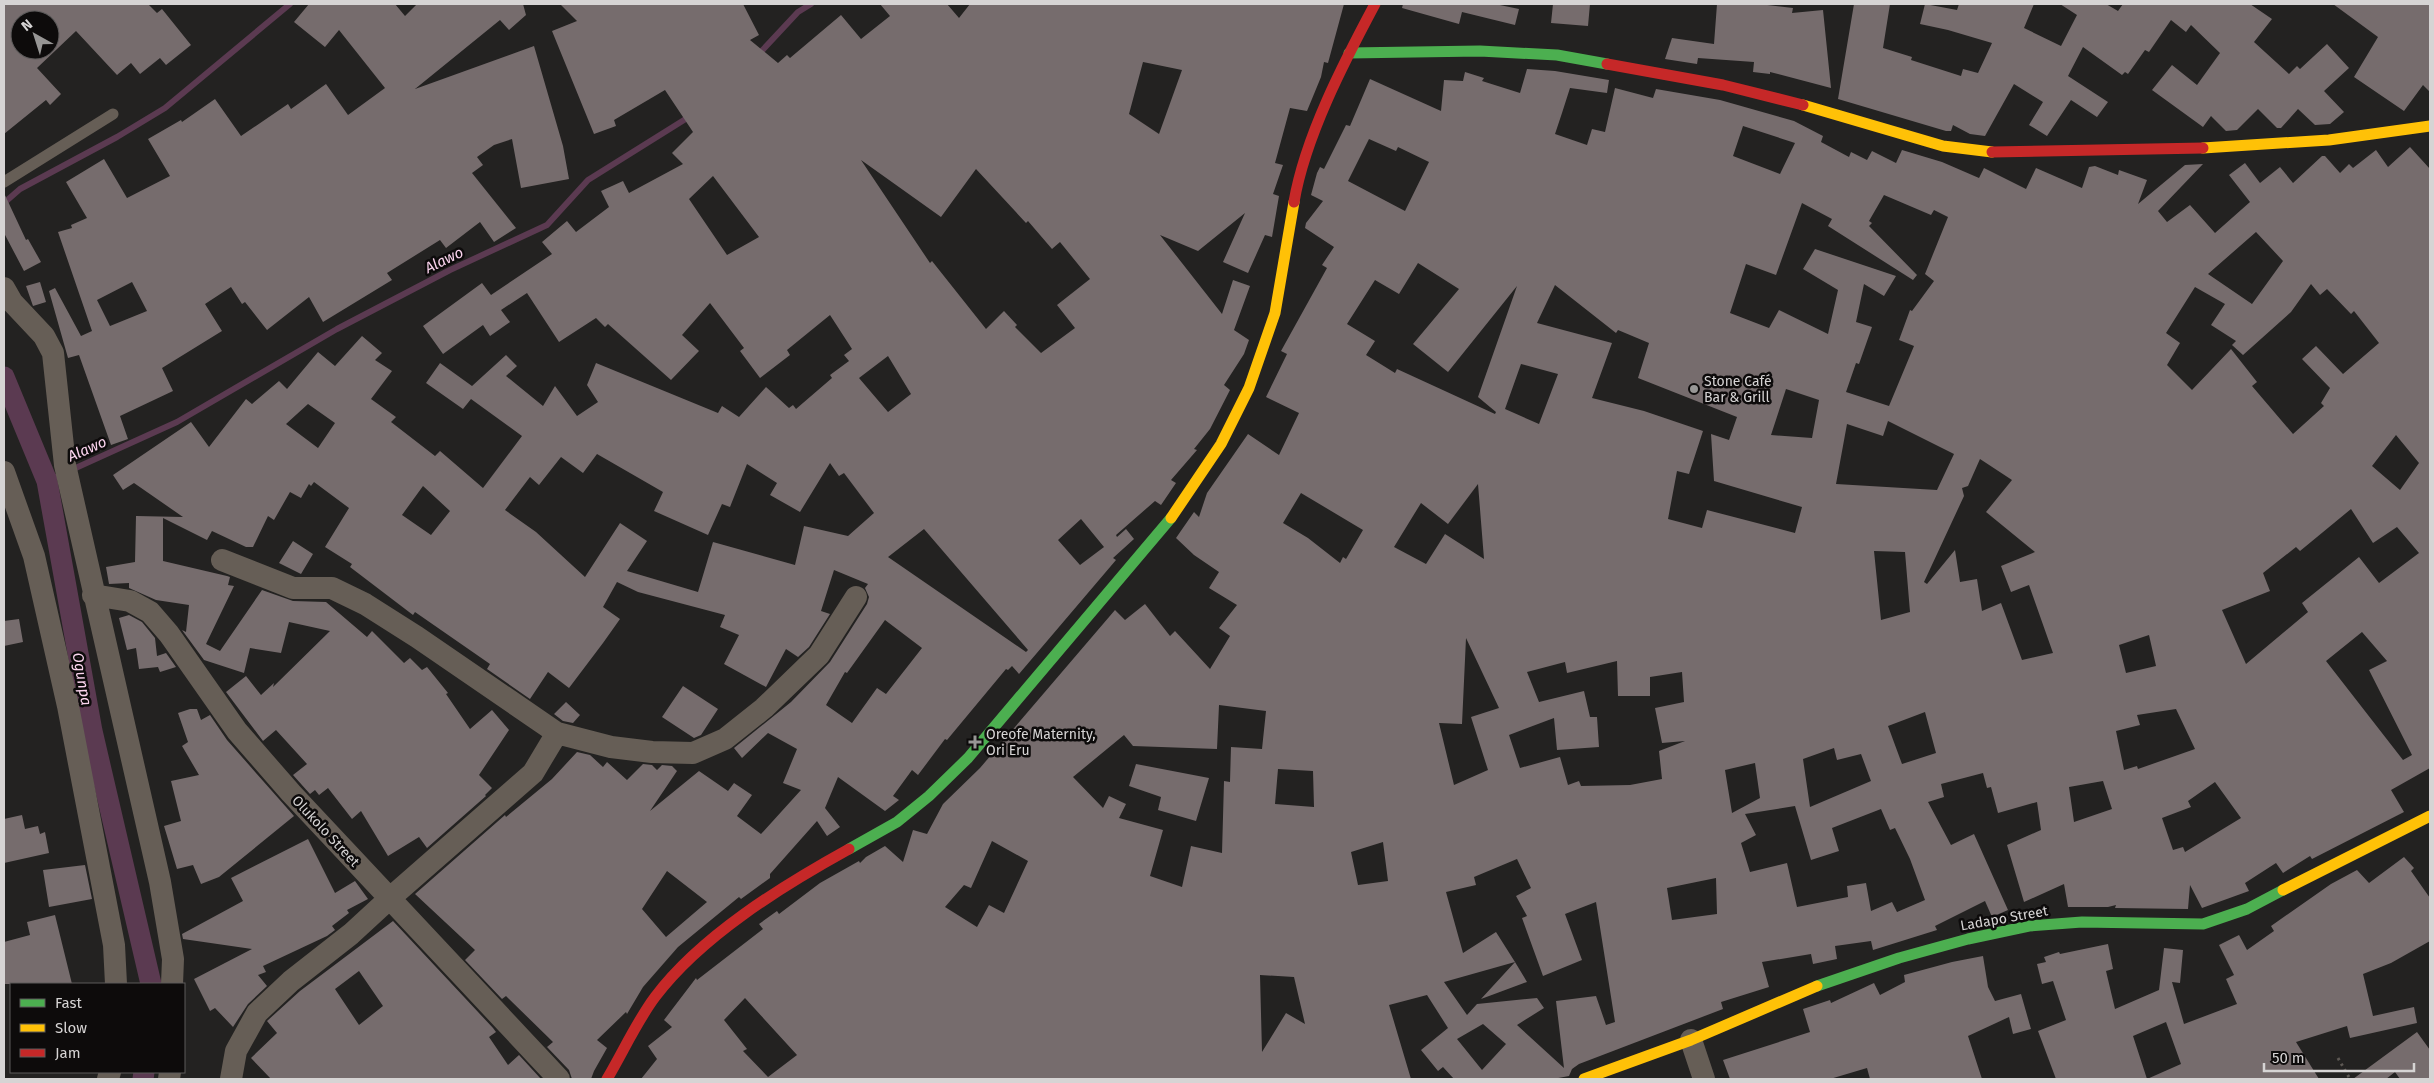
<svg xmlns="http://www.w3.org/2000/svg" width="2434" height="1083" font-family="'Fira Sans',sans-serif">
<rect width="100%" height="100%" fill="#232221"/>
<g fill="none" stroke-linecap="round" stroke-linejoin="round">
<path stroke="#5b3a51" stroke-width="6" d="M758,55L798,12L811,4
M4,203L20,189L117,137L165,108L290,4
M47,481L177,422L337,329L450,270L547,225L588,180L692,115"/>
<path stroke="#5b3a51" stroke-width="21" d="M4,377L47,481L92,731L151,984
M143,1079L144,1072"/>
</g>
<path fill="#766c6d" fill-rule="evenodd" d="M4,4H148L157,13L162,9L191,45L166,65L160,58L140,74L131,63L117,75L76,31L37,68L61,94L50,105L46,100L4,134ZM20,20H50V50H20Z
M309,4H395L405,16L417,4H523L526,15L509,30L500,20L415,89L534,46L563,146L569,179L521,188L512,139L494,145L477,157L483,165L472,173L516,228L494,242L480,222L446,248L440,240L387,273L392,280L323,322L309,297L267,330L245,302L242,304L231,287L205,304L222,331L162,368L173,391L120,416L128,439L111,445L79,355L68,358L49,291L55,288L81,336L92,331L58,232L72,228L71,225L87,218L66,182L104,159L127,198L170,176L148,139L181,120L182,122L215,99L241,136L288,104L291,109L326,84L348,115L385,88L339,30L325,47L294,22ZM132,282L147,311L110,326L97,300Z
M560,4H743L759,35L750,40L778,63L787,55L790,58L841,15L861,39L890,16L880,4H947L959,18L970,4H1344L1328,63L1324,62L1321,77L1307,111L1290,108L1275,163L1283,165L1273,194L1279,196L1272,237L1265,235L1248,273L1223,262L1245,213L1198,251L1160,235L1222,314L1233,280L1250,286L1234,330L1249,340L1244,354L1224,385L1230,390L1210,429L1194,449L1197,450L1171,480L1176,483L1161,505L1155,501L1116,535L1117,537L1126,529L1134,539L1113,558L1116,560L1019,674L1012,666L1008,670L1006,669L947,740L945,739L918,775L912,770L893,796L899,800L885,811L838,777L825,808L840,827L827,836L817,821L770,874V878L741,899L739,897L678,947L643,987L627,1014L626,1012L597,1040L607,1048L594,1071L591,1079H572L569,1070L547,1047L553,1042L506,996L502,999L465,960L475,950L415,894L505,815L506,817L552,779L577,752L590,755L603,767L607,762L627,780L643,764L652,765L657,770L662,765L672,766L677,771L650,811L699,771L728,791L734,783L752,795L737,816L761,834L801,790L783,783L797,749L768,733L742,758L734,748L791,702L830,662L867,604L869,597L865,588L868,584L834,570L821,611L830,614L809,647L798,657L786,649L766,687L724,664L739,635L720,627L725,615L638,592L617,582L603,607L620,619L603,643L569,688L548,672L530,699L487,669L490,664L415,612L413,615L350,567L352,564L325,547L349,508L314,482L311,486L309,484L301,498L290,492L274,520L268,516L253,547H246L212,531L207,540L163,518V561L227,576L230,577L228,585L234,586L206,644L220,651L262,590L293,601L326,602L367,637L372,631L404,663L410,658L422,670L427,667L448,693L446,694L470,729L492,710L509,730L479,775L492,788L485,795L486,796L427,848L419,837L388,856L361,811L352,819L328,788L319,795L315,790L310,794L293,775L307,764L276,730L263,741L226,692L246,676L261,695L274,683L273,687L330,631L289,622L281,653L250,648L244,673L204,660L182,630L186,632L189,605L156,600L129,588V583L109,584L106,567L135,562L136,516L183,517L134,483L123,490L113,475L191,422L209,447L246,399L252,404L279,381L287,389L318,352L335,366L362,336L382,353L375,360L392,371L371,399L396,417L391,422L435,456L440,451L483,488L522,436L471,399L463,409L426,383L440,363L472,386L506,355L517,366L506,376L543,406L555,386L577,416L598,402L587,385L596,363L718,413L722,406L739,417L766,387L789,408L793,405L796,409L832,378L830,375L849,361L844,355L852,349L830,315L787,350L790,355L760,378L740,351L744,348L710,303L682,335L699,351L671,380L608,324L605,327L596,318L559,342L527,293L501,310L510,322L490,336L483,325L443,354L423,326L482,283L491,295L552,254L542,242L567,221L576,232L609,207L601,191L623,181L629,193L683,164L672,153L693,132L665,90L614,120L616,126L594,134L552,31L577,21ZM1143,62L1182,70L1159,134L1129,114ZM861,160L941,217L976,169L1026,223L1028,221L1052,249L1060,242L1090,279L1057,305L1075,328L1041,353L1015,327L1017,325L1004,311L986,329L932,261L930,263ZM713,176L759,237L727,255L689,199ZM888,356L911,394L888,412L859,378ZM308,404L335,423L318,448L286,424ZM597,454L663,492L654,511L708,535L722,504L730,507L747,464L777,483L770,495L800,512L830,463L839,476L844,473L874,513L848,536L804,526L795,565L713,542L698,592L627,571L647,541L620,523L585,577L536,532L505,510L530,477L539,485L561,457L583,473ZM423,486L450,511L431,535L402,515ZM1081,519L1104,547L1080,565L1058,540ZM924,529L1028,650L1026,652L888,557ZM885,620L922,648L886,694L877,688L852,723L826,705L845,672L847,673ZM667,871L707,902L666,937L642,909Z
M1403,4H1495L1519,9L1515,25L1462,12L1459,24L1402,8Z
M1553,4H1590L1588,26L1551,23Z
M1717,4H1759L1793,8L1792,13L1823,10L1831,88L1770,72V74L1753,72L1754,62L1698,58L1697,64L1665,59L1672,38L1714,44Z
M1854,4H1890L1883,48L1912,57L1911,60L1961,76L1963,69L1978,73L1992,43L1948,30L1920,24L1925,4L1957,10L1959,4H2034L2024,28L2061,46L2077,15L2060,4H2106L2118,11L2123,4H2250L2272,19L2254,42L2289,74L2297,66L2300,69L2327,44L2349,68L2324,91L2344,112L2330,124L2315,125L2298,109L2281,128H2277L2258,109L2237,130L2226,131L2211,116L2203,127L2152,90L2172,65L2197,85L2220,53L2191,25L2186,32L2171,20L2149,52L2145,50L2128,74L2125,72L2122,75L2083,47L2068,76L2108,102L2097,117L2071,100L2047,136L2029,125L2043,102L2014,84L1985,136L1970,134L1953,125L1951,131H1946L1838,99Z
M2333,4H2430V92L2423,85L2404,111L2354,77L2378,37Z
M1527,69L1555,71L1609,80L1607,93L1570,88L1562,113L1555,134L1587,145L1592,129L1605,132L1615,88L1653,98L1656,89L1720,100L1794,121L1823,136L1821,142L1849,157L1851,152L1867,160L1872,151L1896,163L1902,150L1942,162L1979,178L1984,168L2026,189L2036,168L2082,188L2089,167L2095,166L2118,175L2119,170L2147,180L2138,204L2185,165L2203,164L2158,211L2167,222L2190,205L2215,233L2250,202L2229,175L2245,163L2260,183L2280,167L2293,183L2322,156H2325L2340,173L2349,164L2353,168L2376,150L2388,167L2410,147L2430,169V768L2391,790L2404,812L2312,859L2310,856L2283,873L2276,863L2245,883L2249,891L2202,908L2190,885L2188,909L2115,908L2116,905L2108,907H2068L2064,884L2024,902L2007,845L2041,830L2037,802L1998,813L1991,787L1987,788L1983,773L1941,784L1944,797L1928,802L1951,845L1974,834L2008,910L1992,917L1985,901L1935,926L1937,930L1873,950L1871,941L1835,946L1837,959L1813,964L1811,954L1762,962L1769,987L1721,1002L1723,1009L1579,1064L1572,1069L1569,1076L1553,1079H1454L1443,1067L1438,1071L1421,1050L1448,1028L1427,995L1389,1005L1411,1079H641L657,1059L648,1046L672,1027L664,1020L696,978L697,980L763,929L759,924L777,911L779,914L820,883L859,861L860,863L866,857L885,846L903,862L913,830L927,834L943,804L980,768L1115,610L1125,620L1145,604L1170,636L1175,631L1210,669L1230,636L1219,628L1237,605L1209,588L1219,572L1194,555L1176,538L1194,512L1199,517L1207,493L1248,434L1279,455L1299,413L1266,397L1287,354L1281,351L1327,268L1322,265L1334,247L1305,228L1306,223L1323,201L1311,195L1317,173L1320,167L1324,169L1346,125L1350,126L1370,79L1441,111L1444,80L1463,81L1465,72L1484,78L1482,81L1520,93ZM1743,126L1795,143L1780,174L1733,156ZM1369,139L1396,151L1398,147L1429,162L1405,211L1348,181ZM1884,195L1931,215L1934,210L1948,217L1925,274L1934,281L1912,311L1910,310L1899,340L1914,346L1889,406L1846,392L1856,363L1859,364L1872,327L1856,322L1864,284L1884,296L1896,276L1815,249L1803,269L1838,290L1828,334L1779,310L1769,328L1730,313L1746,264L1776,275L1802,203L1832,219L1828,226L1913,280L1917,275L1869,226L1872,223L1869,221ZM2256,232L2283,261L2252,304L2208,274ZM1418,263L1459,289L1413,344L1448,372L1517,286L1478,397L1496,412L1495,414L1397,369L1395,373L1366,355L1375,341L1347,324L1375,280L1399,294ZM2311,284L2320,295L2327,289L2351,314L2354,311L2379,343L2343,374L2316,346L2302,359L2330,388L2321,403L2324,406L2293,434L2252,386L2257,382L2231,349L2192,390L2167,365L2180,343L2166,333L2195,287L2225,304L2211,325L2236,341L2232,345L2243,355L2291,312ZM1555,285L1616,333L1618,330L1649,343L1638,378L1737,417L1729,440L1711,434L1714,481L1802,507L1795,533L1707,510L1702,528L1668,519L1677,471L1689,474L1703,431L1644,411L1592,398L1612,343L1537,323ZM1521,364L1558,374L1539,424L1505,409ZM1786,389L1819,400L1812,438L1771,435ZM1888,421L1954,454L1937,490L1836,484L1847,424L1883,436ZM2396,435L2419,463L2400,490L2372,466ZM1980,459L2012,480L1986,512L2035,552L2001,566L2011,592L2029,585L2053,653L2022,660L2001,603L1982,611L1977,579L1960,582L1955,550L1927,584L1924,582L1964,496L1962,488L1968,486ZM1478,484L1484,559L1445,534L1426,564L1394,547L1421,503L1448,524ZM1301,493L1363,530L1346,559L1343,557L1340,563L1308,538L1283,523ZM2351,509L2373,543L2397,527L2419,553L2379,583L2359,557L2302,603L2308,612L2246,664L2222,610L2270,591L2263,573L2296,547L2300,551ZM1874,551L1905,552L1910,612L1881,620ZM2362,632L2387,661L2369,670L2412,755L2403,760L2326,661ZM2149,635L2156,666L2126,673L2119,645ZM1466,638L1499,708L1471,717L1488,770L1454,785L1439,723L1462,724ZM1617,661L1618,696H1650V677L1682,672L1684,702L1655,708L1662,743L1685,741L1659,751L1662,779L1630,785L1581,786L1579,781L1568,785L1560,757L1520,768L1509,735L1554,718L1557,750L1599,747L1597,717H1590L1584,691L1539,702L1527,672L1565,662L1567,673ZM1219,705L1266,711L1262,749L1231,747L1230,782L1224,781L1222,853L1191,846L1182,887L1150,876L1163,830L1119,818L1126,804L1109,796L1103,808L1073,777L1124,735L1133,746L1217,749ZM2176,709L2195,749L2138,769L2137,766L2124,770L2116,731L2140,725L2137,715ZM1925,712L1936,753L1902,764L1888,726ZM1834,748L1837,760L1861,754L1871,781L1810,807L1803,759ZM1755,763L1760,798L1732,813L1725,770ZM1278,769L1313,771L1314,807L1275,804ZM2103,781L2112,809L2074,822L2069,787ZM2215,782L2241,818L2185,852L2183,847L2173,850L2162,818L2191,807L2188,801ZM1795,806L1811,860L1839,851L1832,828L1881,809L1890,830L1895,828L1910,859L1925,900L1897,912L1892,902L1871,911L1866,883L1847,886L1848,897L1797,907L1787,863L1750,872L1741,843L1756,835L1745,814ZM992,841L1028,861L1004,913L989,905L977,927L945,907L964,885L971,888ZM1383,842L1388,881L1358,885L1351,852ZM1517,859L1531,888L1516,896L1527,916L1522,918L1543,976L1582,960L1565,914L1596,902L1615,1022L1606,1025L1596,996L1556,1001L1564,1068L1517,1025L1544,1008L1537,998L1477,1004L1467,1015L1444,982L1515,962L1496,932L1463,953L1446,892L1476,885L1474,877ZM1716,878L1717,914L1672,920L1667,888ZM1260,975L1294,977L1305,1024L1286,1013L1262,1052ZM745,998L797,1055L768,1077L743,1051L747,1049L724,1020ZM1483,1024L1506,1044L1482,1070L1457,1039Z
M4,193L26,240L28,239L41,262L24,271L4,233Z
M40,282L46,302L33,306L26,286Z
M293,541L313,554L301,574L279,563Z
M129,615L142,622L155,638L157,656L166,653L176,667L160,672L158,667L139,669L136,648L127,650L119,618Z
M19,619L23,642L4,646V621Z
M683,686L718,709L701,735L694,738L662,717Z
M566,702L580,715L573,723L563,721L554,714Z
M190,709H197L201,720L210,715L227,740L294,816L219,877L201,884L193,865L177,869L164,826L181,821L171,781L199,775L182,746L188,742L178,713Z
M1136,764L1209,778L1196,821L1158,810L1161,797L1129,786Z
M22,815L25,829L38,826L40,834L45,832L49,853L4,863V819Z
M308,839L335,893L355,881L368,899L347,910L349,913L332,926L335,930L327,936L263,966L266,972L258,975L267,986L248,1004L233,1027L215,1008L210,1011L194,979L252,949L183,939L182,934L243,901L231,878Z
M2404,857L2414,868L2411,871L2430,898V941L2391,963L2363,974L2373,1016L2414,1007L2417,1023L2350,1038L2347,1026L2296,1042L2319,1079H2056L2038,1031L2066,1020L2053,981L2042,984L2037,964L2046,962L2044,957L2059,952L2060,954L2108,944L2113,969L2106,971L2115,1009L2159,990L2164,948L2183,950L2180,983L2172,982L2184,1024L2237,1004L2226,979L2234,975L2219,945L2239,935L2247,950L2274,931L2271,926L2331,884L2357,870L2369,883ZM2166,1022L2181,1064L2147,1079L2133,1036Z
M85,865L92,899L49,907L43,870Z
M55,915L72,984H4V942L30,935L27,922Z
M393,921L493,1028L496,1032L489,1037L508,1065L519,1055L541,1079H271L251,1058L277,1033L267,1021L300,991ZM359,971L383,1006L359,1025L335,989Z
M1983,956L1988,987L1995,1001L2021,994L2031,1029L2013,1034L2009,1017L1968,1036L1982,1079H1870L1867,1068L1830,1079H1730L1723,1060L1810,1032L1803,1009L1830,1000L1831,1003L1874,983L1880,995L1905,982L1904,975L1952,962Z
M1515,962L1527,982L1481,999Z
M2417,1032L2430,1050V1079H2400L2395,1072L2386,1079H2353Z"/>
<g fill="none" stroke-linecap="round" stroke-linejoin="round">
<path stroke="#5e5954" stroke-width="3" stroke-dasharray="2.5 4" stroke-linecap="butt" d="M2338,1058L2350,1079"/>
<path stroke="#665e56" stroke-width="11" d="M4,182L113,114"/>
<path stroke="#665e56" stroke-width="22" d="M4,288L12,302L44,336L53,353L65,465L160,882L173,959L172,984
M4,472L34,556L68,706L114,945L116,984
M222,560L293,588H332L365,604L417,637L557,733L611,747L652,752L693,753L725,739L764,708L819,655L856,597
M93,595L130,601L150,612L169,634L237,731L291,793L559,1079
M1691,1040L1704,1079
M108,1079L110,1072
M169,1079L170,1072
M231,1079L236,1051L257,1013L291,981L351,934L389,899L533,773L557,733"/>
<path stroke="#4caf50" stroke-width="11" d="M1349,53L1480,51L1557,55L1607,64
M849,849L897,822L929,796L968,758L1171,518
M1817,986L1899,958L1968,939L2029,926L2082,922L2203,924L2247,909L2283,890"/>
<path stroke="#ffc107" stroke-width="11" d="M1803,105L1943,146L1992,152
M2203,148L2329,140L2430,126
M1171,518L1221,444L1249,388L1275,313L1294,202
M2283,890L2430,816
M1584,1079L1691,1040L1817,986"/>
<path stroke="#c62828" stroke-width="11" d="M1607,64L1723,85L1803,105
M1992,152L2203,148
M1294,202C1305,137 1344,62 1375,4
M607,1079C623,1052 637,1021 655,997C701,936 782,886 849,849"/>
</g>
<g fill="#979695" stroke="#0d0b0b" stroke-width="2">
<circle cx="1694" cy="389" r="5"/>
<path d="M972.5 734.5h5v5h5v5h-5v5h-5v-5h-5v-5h5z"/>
</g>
<g text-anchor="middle" stroke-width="5" stroke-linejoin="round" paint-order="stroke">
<g font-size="14" fill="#d6d4d4" stroke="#0d0b0b" text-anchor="start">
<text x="1704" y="386">Stone Café<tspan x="1704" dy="16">Bar &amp; Grill</tspan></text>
<text x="986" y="739">Oreofe Maternity,<tspan x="986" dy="16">Ori Eru</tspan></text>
</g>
<g font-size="14" fill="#d6d4d4" stroke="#0d0b0b">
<text transform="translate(326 831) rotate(47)" y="5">Olukolo Street</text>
<text transform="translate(2004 918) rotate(-10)" y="5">Ladapo Street</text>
</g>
<g font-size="15" font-style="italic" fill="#fbd4ee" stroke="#0d0b0b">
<text transform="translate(444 260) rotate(-26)" y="5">Alawo</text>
<text transform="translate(87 449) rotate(-24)" y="5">Alawo</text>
<text transform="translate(82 679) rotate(80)" y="5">Ogunpa</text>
</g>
</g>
<rect width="2434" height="1083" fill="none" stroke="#d6d4d4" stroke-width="10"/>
<rect x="10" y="983" width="175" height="90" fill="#0d0b0b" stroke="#5d5b5b"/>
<rect x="20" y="999" width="25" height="8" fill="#4caf50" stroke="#5d5b5b"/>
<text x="55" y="1008" font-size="15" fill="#d6d4d4">Fast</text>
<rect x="20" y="1024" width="25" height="8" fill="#ffc107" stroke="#5d5b5b"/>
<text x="55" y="1033" font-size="15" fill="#d6d4d4">Slow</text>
<rect x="20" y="1049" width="25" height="8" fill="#c62828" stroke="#5d5b5b"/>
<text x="55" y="1058" font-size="15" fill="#d6d4d4">Jam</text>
<g transform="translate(35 35) rotate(321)"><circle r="24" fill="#0d0b0b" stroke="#5d5b5b"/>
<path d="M0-4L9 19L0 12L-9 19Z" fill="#979695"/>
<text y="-8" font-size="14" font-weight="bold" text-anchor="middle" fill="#d6d4d4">N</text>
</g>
<path d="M2264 1063v8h150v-8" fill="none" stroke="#d6d4d4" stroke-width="2.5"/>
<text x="2272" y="1063" font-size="15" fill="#d6d4d4" stroke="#0d0b0b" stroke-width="4" paint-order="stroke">50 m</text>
</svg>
